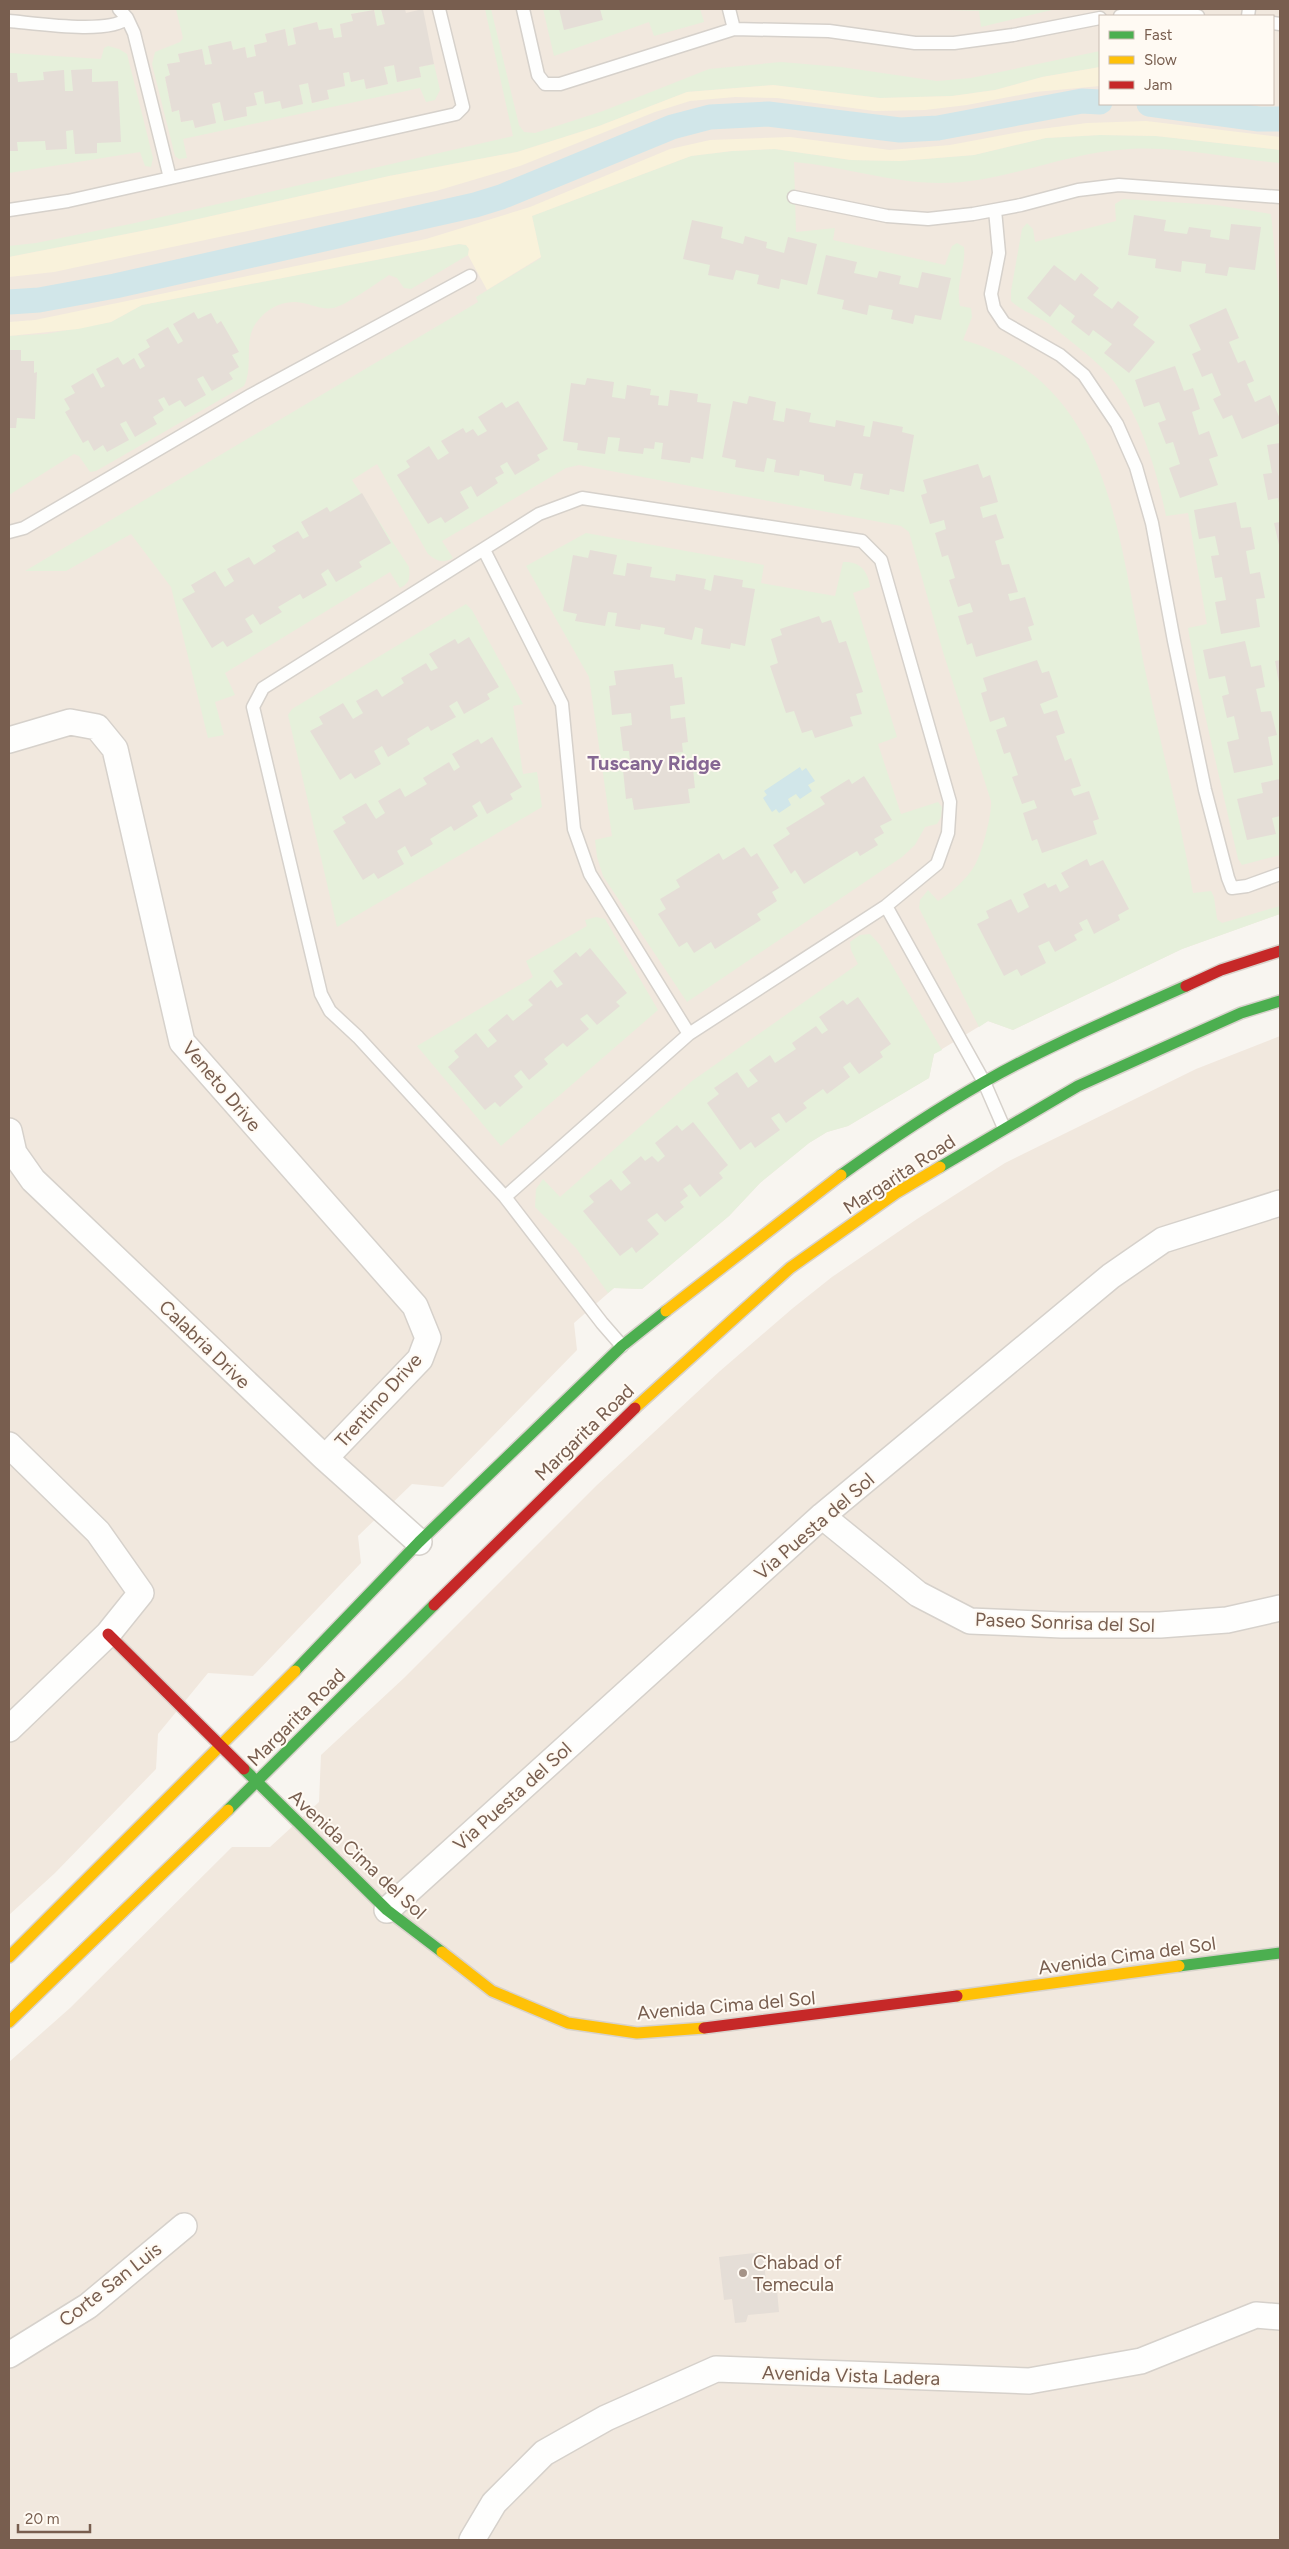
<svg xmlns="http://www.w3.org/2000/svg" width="1289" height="2549" font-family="Figtree,sans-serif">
<rect width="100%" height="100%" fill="#f8f5f0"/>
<path fill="#f1e8de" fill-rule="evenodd" d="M9,9H1280V914L1182,949L1013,1030L988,1021L934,1054L929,1078L848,1126L827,1132L809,1143L760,1183L729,1216L642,1289L614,1288L574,1323L577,1350L443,1487L412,1484L358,1536L361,1563L253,1676L208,1673L158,1734L156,1769L55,1873L9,1915ZM1100,16H1273V104H1100Z
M1280,1036V2540H9V2062L70,2008L232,1847H270L319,1802L321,1755L404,1678L597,1485L720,1371L793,1308L832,1277L917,1219L1005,1163L1196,1069Z"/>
<path fill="#e6f0db" d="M176,9H381L385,24L377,26L374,10L351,14L353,21L340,25L342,37L334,38L331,28L319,30L317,22L293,28L296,44L288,46L285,29L265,34L267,42L254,45L256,56L247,58L245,47L233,50L231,41L212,64L205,65L202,49L178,54L180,62L168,64L170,75L165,77L172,112L179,110L181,122L193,120L195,128L216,123L212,104L220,102L224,121L247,116L246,107L257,105L254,93L263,91L265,103L280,101L282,108L303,104L299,85L308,83L312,103L329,99L327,90L345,86L343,73L349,72L352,82L364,79L367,89L388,84L384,67L394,65L398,82L421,77L419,67L434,64L440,90L435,100L426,102L420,88L183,139L187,158L179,159L175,156L152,64L155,52L180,42L183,38Z
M485,9H491L519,125L524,132L535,133L603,111L709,69L781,62L841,67L937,81L971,78L1100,51V67L1042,77L995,90L952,96L880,98L773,85L687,92L599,126L517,152L389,176L167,226L9,257V246L36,243L135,223L513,136Z
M543,9H700L704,22L654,36L649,22L554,56Z
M920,9H1056L981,27L979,11Z
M108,46L119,49L127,54L153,158L151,167L145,166L140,152L9,173V53L101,59L104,48Z
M1100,135L1156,136L1280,150V163C1230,159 1180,146 1130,149C1065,152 1005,183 940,183C891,183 842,166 794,162L796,232L835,228L833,240L945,265L952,246L957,243L964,247C966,269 955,282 960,306L971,308L972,317L963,340C1116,382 1119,551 1147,679C1162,751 1181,821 1193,893L1211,891L1214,897L1217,919L1222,923L1280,906V914L1182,949L1013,1030L988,1021L979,1027L919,908L920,900L928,890L938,901C951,893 967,879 975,865C982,853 992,815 991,801L943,652L909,532L901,526L579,465L566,468L442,541L453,558C442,564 437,561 428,554L377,464L352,480L409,567C410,578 410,583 400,588L390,572L225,673L235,695L215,702L224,735L208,738L171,587L131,534L66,571H25L478,302L476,297L541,258L532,216L691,156L732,151L775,149L851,160L900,161L974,155L1046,138Z
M524,181L527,193L462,212L79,298L9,307V293L57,289L93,283L490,192Z
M1123,199L1216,205L1271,214L1280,308V855L1242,865L1238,859L1197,680L1188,628L1207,624L1188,513L1166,516C1157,470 1137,403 1103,369C1088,354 1070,341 1053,327C1040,316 1023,313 1011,301V291L1022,229L1027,223L1033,229L1035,242L1116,221L1115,204Z
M459,244L466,245L469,249L468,255L411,289L404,288L397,278L389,275C377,283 345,306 333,308C322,310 313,305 303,303C284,299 267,308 256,323C243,341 254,366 244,386L96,471L90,472L79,456L74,454L9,495V336L46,334L111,322L142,305Z
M586,533L764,565L761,583L835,596L843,562C860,561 868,571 870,587L853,593L897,737L878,744L901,814L938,802L942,807L941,817L937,824L925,827L915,845L902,857L687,1002L603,876L597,857L595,840L612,836L589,677L526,566Z
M466,604L472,610L523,704L513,706L523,774L537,772L542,807L337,927L288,715L292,709Z
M596,917L605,919L658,1010L501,1146L417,1046L533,977L526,961L587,926L585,920Z
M870,934L880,945L942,1050L934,1054L929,1078L848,1126L827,1132L809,1143L760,1183L729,1216L642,1289L614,1288L608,1293L576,1248L535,1207L536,1189L543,1179L560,1197L692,1081L858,964L851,950L850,942L860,935Z"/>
<path fill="#f9f2db" d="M1100,67V86L1035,92L967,105L925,110L875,111L777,98L735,97L690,101L655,112L520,166L436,191L54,272L9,277V257L167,226L389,176L517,152L599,126L687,92L773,85L880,98L952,96L995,90L1042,77Z
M1146,121L1280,137V150L1156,136L1100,135L1046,138L974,155L900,161L851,160L775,149L732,151L691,156L532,216L541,257L487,290L468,255L469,249L466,245L459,244L142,305L111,322L78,329L9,336V322L35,320L426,239L530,207L670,149L710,140L790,137L890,150L950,145L1025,131L1087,123Z"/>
<path fill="#d1e6e9" d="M800,767L802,771L806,768L815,781L808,785L812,791L800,799L796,794L788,799L791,805L779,813L776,809L772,812L763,798L767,795L764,791Z"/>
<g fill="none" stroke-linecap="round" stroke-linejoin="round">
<path stroke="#d1e6e9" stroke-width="25" d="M1149,104L1259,119H1280
M9,302L39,300L115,286L475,205L501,197L672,127L710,117L768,114L900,130L938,128L1082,101L1100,102"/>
</g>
<path fill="#e5ded7" d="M381,9H405L406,13L423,9L434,64L419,67L421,77L397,82L394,65L384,67L388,84L366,89L364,79L351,82L349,72L343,73L345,86L327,90L329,99L312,103L308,83L299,85L303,104L282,109L280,101L265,104L263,91L254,93L257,105L246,107L247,116L224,121L220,102L212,104L216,123L195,128L193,120L181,122L179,110L172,112L165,77L170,75L167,64L180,62L178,54L202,49L205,65L212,64L208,46L231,41L233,50L245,47L247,58L256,56L254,45L267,42L265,34L285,29L288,46L296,44L293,28L317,22L319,30L332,28L334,38L342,37L340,24L353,21L351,14L374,10L377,26L385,24Z
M559,9H600L603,20L564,30Z
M92,69V82L118,81L121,142L97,143V153L75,154L73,130L66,131L67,149L46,150L45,141L17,142L18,151H9V73H17L18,82L44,80L43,72L64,70L65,91H73L71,70Z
M1134,215L1166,220L1164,231L1187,234L1189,227L1211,230L1210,237L1229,240L1231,224L1261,227L1255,270L1229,267L1227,276L1205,273L1206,264L1182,261L1181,272L1155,268L1156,259L1128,255Z
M692,220L723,227L721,238L743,244L745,236L767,242L766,248L784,253L788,237L817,244L807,285L781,279L779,289L757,284L759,275L736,270L733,280L708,275L710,265L683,259Z
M826,255L857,262L854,273L877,278L879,271L901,276L899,284L918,288L922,272L951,278L941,320L915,315L913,324L891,319L893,310L869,305L867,315L842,309L844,300L817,294Z
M1054,265L1075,281L1081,273L1099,288L1093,295L1112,309L1118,301L1139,317L1133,325L1155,342L1129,373L1104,353L1112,344L1093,330L1089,336L1071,322L1075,316L1060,304L1050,317L1027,298Z
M1226,308L1239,338L1229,342L1238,363L1245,360L1254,381L1247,384L1255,402L1270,395L1280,419V423L1242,439L1232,415L1223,419L1213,399L1221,395L1212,373L1202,377L1192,354L1201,350L1189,325Z
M194,312L198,319L211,313L217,324L221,321L239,352L232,355L239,367L229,373L233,379L212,391L203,376L197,379L206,395L185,407L180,400L169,406L164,397L158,400L164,410L153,417L157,424L135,437L126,421L120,424L129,440L107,452L103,445L94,451L88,440L83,443L65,412L70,409L64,399L75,393L71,386L93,373L101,388L105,386L96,369L118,357L123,365L134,358L140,369L145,366L138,354L150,347L146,340L168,327L178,344L183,341L173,324Z
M9,350H21V361H34V373L37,372L35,419L17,418L16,428H9Z
M1175,366L1184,391L1193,388L1200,409L1192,412L1199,435L1209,431L1218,456L1209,459L1218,485L1180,498L1169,468L1180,464L1173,442L1166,444L1158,423L1166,420L1159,402L1144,407L1135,380Z
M587,378L614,382L612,397L625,399L627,385L651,389L650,395L659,396L658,405L668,406L670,390L698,394L697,402L711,404L703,459L691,457L690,463L661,459L663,443L655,442L654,449L644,448L643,454L618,451L620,438L608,437L605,454L577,450L578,443L563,441L571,383L585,385Z
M749,396L776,402L773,420L784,422L786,408L811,413L809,422L835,427L836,420L865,426L863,436L870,437L873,421L903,427L902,432L914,435L904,492L890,489L889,495L860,489L863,474L854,473L851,486L824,481V475L800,470L799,476L774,472L776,460L767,458L764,472L735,467L736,460L722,457L733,401L747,404Z
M518,401L548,449L537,455L540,460L515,475L507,462L500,466L504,473L495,478L498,483L477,497L471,486L460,492L469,508L445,523L441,517L428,524L397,475L410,467L406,461L429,446L438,460L449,453L441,441L463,428L466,433L473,429L478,436L487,431L478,417L502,402L506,408Z
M1280,443V503H1279L1278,498L1268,500L1263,474L1272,473L1267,445Z
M978,464L983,478L990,475L998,502L980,507L983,518L996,514L1004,538L995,541L1002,565L1009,564L1018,592L1008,594L1010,601L1025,597L1034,625L1028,627L1032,640L976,657L972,643L967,645L958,616L973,612L970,603L958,607L949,580L955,578L948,555L942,557L935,533L946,529L944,520L930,524L921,495L927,493L923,480Z
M362,493L391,543L359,562L362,567L336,582L328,569L321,574L327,585L303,599L300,594L278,607L282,612L260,625L253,614L245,619L253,632L227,647L223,641L212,648L182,599L195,592L191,585L215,571L225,587L234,581L227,569L249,557L254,565L276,551L272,546L298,531L303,539L309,536L301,522L327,507L330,512Z
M1236,502L1241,528L1251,527L1255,549L1246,551L1250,574L1260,572L1265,598L1256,599L1260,627L1221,634L1215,602L1226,600L1222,577L1215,578L1211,556L1219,555L1215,536L1199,539L1194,510Z
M1280,522V545H1279L1274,523Z
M590,550L617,555L613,574L625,576L627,563L652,567L650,577L675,581L676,574L706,579L704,589L711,591L714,575L743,580L742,587L755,589L745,646L731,643L730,649L701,644L703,629L695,627L692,640L664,634L665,628L641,624L640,630L615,626L617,613L608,612L605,626L575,621L577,614L563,611L573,555L588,558Z
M819,616L822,623L831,620L839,643L846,641L863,692L856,694L862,714L850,717L853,726L815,738L812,730L802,733L794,711L786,713L770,666L778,663L771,639L782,635L780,629Z
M469,637L499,687L487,694L490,699L464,714L457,701L449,706L456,717L431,731L428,726L407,739L410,744L388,757L382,746L374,751L381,764L355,779L351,773L340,780L310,731L323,724L319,717L343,703L353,719L363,713L356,701L377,689L382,697L404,683L401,678L426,663L431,671L438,668L429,654L455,639L458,644Z
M1245,641L1251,667L1261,665L1265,687L1256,689L1261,712L1271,711L1277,735L1268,737L1273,765L1234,773L1227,742L1239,739L1234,716L1227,718L1222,696L1229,694L1225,676L1209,679L1203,650Z
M1037,660L1042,673L1049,671L1058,697L1040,704L1044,714L1057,710L1065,733L1056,736L1065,761L1071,758L1081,786L1071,789L1074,796L1089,791L1099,819L1093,821L1097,834L1042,853L1037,839L1032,841L1023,813L1037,808L1034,800L1022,804L1012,777L1018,775L1010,752L1004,754L996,730L1007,726L1004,717L990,722L981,693L987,691L983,678Z
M1280,660V683H1279L1275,661Z
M673,664L675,678L682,677L685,704L670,706L671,719L685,717L688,742L682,743L683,752L674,753L676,763L692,760L695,788L688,789L690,803L634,810L632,798L626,799L623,770L639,768L638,760L630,761L629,751H623L620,727L632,725L631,713L612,715L609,686L616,685L614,671Z
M492,737L522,787L510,794L513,799L487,814L480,801L472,806L478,816L454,831L451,826L430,839L433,844L411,857L405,846L397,851L404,864L378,879L374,873L363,880L333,831L346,823L342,817L366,803L376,819L385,813L378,801L400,788L405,797L427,784L423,778L449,762L454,771L460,767L452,754L478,739L481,744Z
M864,776L892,820L880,826L884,833L874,839L878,845L860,856L857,851L804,884L795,870L791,874L773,845L790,834L786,828L825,804L820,797L849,779L852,784Z
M1280,779V816L1272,818L1276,834L1247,840L1237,799L1263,793L1261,783Z
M744,847L751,857L757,853L779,888L772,892L777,901L757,914L761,920L715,949L711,942L694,953L687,942L679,947L658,914L666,909L660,899L680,887L676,880L719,853L723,860Z
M1087,859L1090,866L1103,860L1129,909L1118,915L1120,920L1094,934L1087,919L1079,923L1083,930L1074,935L1077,940L1055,952L1049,941L1038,946L1046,963L1021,976L1017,969L1004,976L977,924L989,918L986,911L1011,899L1018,913L1029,907L1023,894L1045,883L1048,888L1056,884L1060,892L1069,887L1061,873Z
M590,948L627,993L616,1002L620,1006L597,1025L587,1014L580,1019L589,1029L567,1047L563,1043L544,1059L548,1064L529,1080L521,1070L514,1076L523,1087L500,1107L495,1102L485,1110L448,1067L459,1057L454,1051L476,1033L488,1048L497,1041L488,1030L507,1014L513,1021L533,1005L528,1000L551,980L557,988L563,984L553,971L576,952L580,957Z
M858,997L891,1044L880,1052L883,1057L859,1074L850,1062L843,1067L850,1077L827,1094L823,1089L803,1103L807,1108L786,1123L779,1113L771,1118L780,1130L755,1148L751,1142L740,1150L707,1103L719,1094L714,1088L737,1072L748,1088L758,1081L749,1070L770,1055L775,1063L796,1049L792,1043L816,1026L822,1034L828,1030L819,1017L843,1000L847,1005Z
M693,1122L728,1165L719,1173L723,1178L700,1197L690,1184L683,1189L688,1196L680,1202L684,1207L665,1222L657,1213L647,1220L659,1234L636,1253L632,1247L620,1256L583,1211L594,1202L589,1196L611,1179L621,1191L631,1183L622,1172L641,1156L645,1161L652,1156L658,1162L665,1156L655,1143L677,1125L682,1131Z
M763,2252L767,2291L777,2290L779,2312L748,2315L746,2322L735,2323L732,2299L724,2300L719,2257Z"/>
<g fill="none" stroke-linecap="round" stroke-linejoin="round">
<defs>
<path id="lane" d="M119,9L127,18L134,33L170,178
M523,9L538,75L545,84H560L734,29L829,31L915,43H954L1013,35L1100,18
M729,9L734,29
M1120,16H1198
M1248,16L1249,9
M9,21C34,23 110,35 127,18
M1273,23L1280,24
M794,197L887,216L928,219L973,214L1021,205L1078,190L1119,185L1280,197
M9,210L68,201L456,114L463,107L439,9
M995,210L999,253L991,294L994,308L1004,323L1060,355L1084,375L1117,424L1136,467L1152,523L1174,641L1205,790L1228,878L1232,888L1247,886L1280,874
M9,532L24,528L251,395L470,276
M484,550L562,704L574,829L590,874L689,1034
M886,906L984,1082L1004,1128
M505,1197L689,1034L886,906L937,864L948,833L950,802L881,560L862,541L582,498L539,514L263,688L253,707L321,994L330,1011L358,1037L505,1197L602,1323L622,1346"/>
<path id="street" d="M9,740L70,722L97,727L115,749L182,1042L415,1306L428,1338L420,1359L325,1458
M9,1131L14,1153L33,1180L325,1458L419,1542
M9,1445L98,1532L141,1593L108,1634L9,1729
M822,1516L918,1594L970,1621L1062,1625H1160L1227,1620L1280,1608
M387,1910L822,1516L1111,1276L1163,1240L1280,1203
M9,2355L88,2306L184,2226
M472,2540L494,2503L544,2453L606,2418L716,2369L1029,2381L1141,2361L1256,2315L1280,2317"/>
<path id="fast" d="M940,1167L1078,1086L1241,1013L1280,1001
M841,1175C887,1142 935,1110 984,1082C1049,1045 1119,1016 1186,986
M295,1671L419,1542L622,1346L666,1311
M244,1769L387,1910L442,1952
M228,1810L434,1605
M1179,1966L1280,1953"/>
<path id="slow" d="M666,1311L841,1175
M635,1408L790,1268L896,1193L940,1167
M442,1952L492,1991L568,2023L637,2033L704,2028
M9,1957L295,1671
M957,1996L1179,1966
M9,2022L228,1810"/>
<path id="jam" d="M1186,986L1221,970L1280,951
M434,1605L635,1408
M108,1634L244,1769
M704,2028L957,1996"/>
</defs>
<use href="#lane" stroke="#d6d1cb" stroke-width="15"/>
<use href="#street" stroke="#d6d1cb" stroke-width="28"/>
<use href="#fast" stroke="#d8d2cb" stroke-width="14"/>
<use href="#slow" stroke="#d8d2cb" stroke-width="14"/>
<use href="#jam" stroke="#d8d2cb" stroke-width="14"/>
<use href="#lane" stroke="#fefefd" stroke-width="12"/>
<use href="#street" stroke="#fefefd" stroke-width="25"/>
<use href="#fast" stroke="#4caf50" stroke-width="11"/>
<use href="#slow" stroke="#ffc107" stroke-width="11"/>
<use href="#jam" stroke="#c62828" stroke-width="11"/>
</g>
<circle fill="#a59387" stroke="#fffaf3" stroke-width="2" cx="743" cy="2273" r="5"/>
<g text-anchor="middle" stroke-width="4" stroke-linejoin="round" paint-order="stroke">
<g font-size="19" fill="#785e4f" stroke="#fffaf3">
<text transform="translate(222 1086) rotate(50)" y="7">Veneto Drive</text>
<text transform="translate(899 1174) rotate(-33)" y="7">Margarita Road</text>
<text transform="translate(205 1344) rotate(44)" y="7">Calabria Drive</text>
<text transform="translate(378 1400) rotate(-48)" y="7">Trentino Drive</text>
<text transform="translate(584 1432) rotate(-44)" y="7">Margarita Road</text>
<text transform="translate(814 1526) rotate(-41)" y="7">Via Puesta del Sol</text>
<text transform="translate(1065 1622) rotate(2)" y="7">Paseo Sonrisa del Sol</text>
<text transform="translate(296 1717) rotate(-45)" y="7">Margarita Road</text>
<text transform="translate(512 1796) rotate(-42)" y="7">Via Puesta del Sol</text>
<text transform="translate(358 1854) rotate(43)" y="7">Avenida Cima del Sol</text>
<text transform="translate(1127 1955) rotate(-8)" y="7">Avenida Cima del Sol</text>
<text transform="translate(726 2005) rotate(-5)" y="7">Avenida Cima del Sol</text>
<text transform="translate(110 2284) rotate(-38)" y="7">Corte San Luis</text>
<text transform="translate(851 2375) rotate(2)" y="7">Avenida Vista Ladera</text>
</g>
<g font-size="19" fill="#785e4f" stroke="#fffaf3" text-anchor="start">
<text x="753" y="2269">Chabad of<tspan x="753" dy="22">Temecula</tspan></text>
</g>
<g font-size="20" font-weight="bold" fill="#856793" stroke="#fffaf3">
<text x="654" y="770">Tuscany Ridge</text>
</g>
</g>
<rect width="1289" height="2549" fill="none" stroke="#785e4f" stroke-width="20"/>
<rect x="1099" y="15" width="175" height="90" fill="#fffaf3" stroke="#c9bcb1"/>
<rect x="1109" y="31" width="25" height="8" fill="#4caf50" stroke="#c9bcb1"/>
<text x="1144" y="40" font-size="15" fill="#785e4f">Fast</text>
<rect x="1109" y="56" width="25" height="8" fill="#ffc107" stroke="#c9bcb1"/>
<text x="1144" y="65" font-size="15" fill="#785e4f">Slow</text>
<rect x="1109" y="81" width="25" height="8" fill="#c62828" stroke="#c9bcb1"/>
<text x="1144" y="90" font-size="15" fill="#785e4f">Jam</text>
<path d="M18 2524v8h72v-8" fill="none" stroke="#785e4f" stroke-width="2.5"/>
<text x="25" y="2524" font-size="15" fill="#785e4f" stroke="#fffaf3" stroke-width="4" paint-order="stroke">20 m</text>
</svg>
